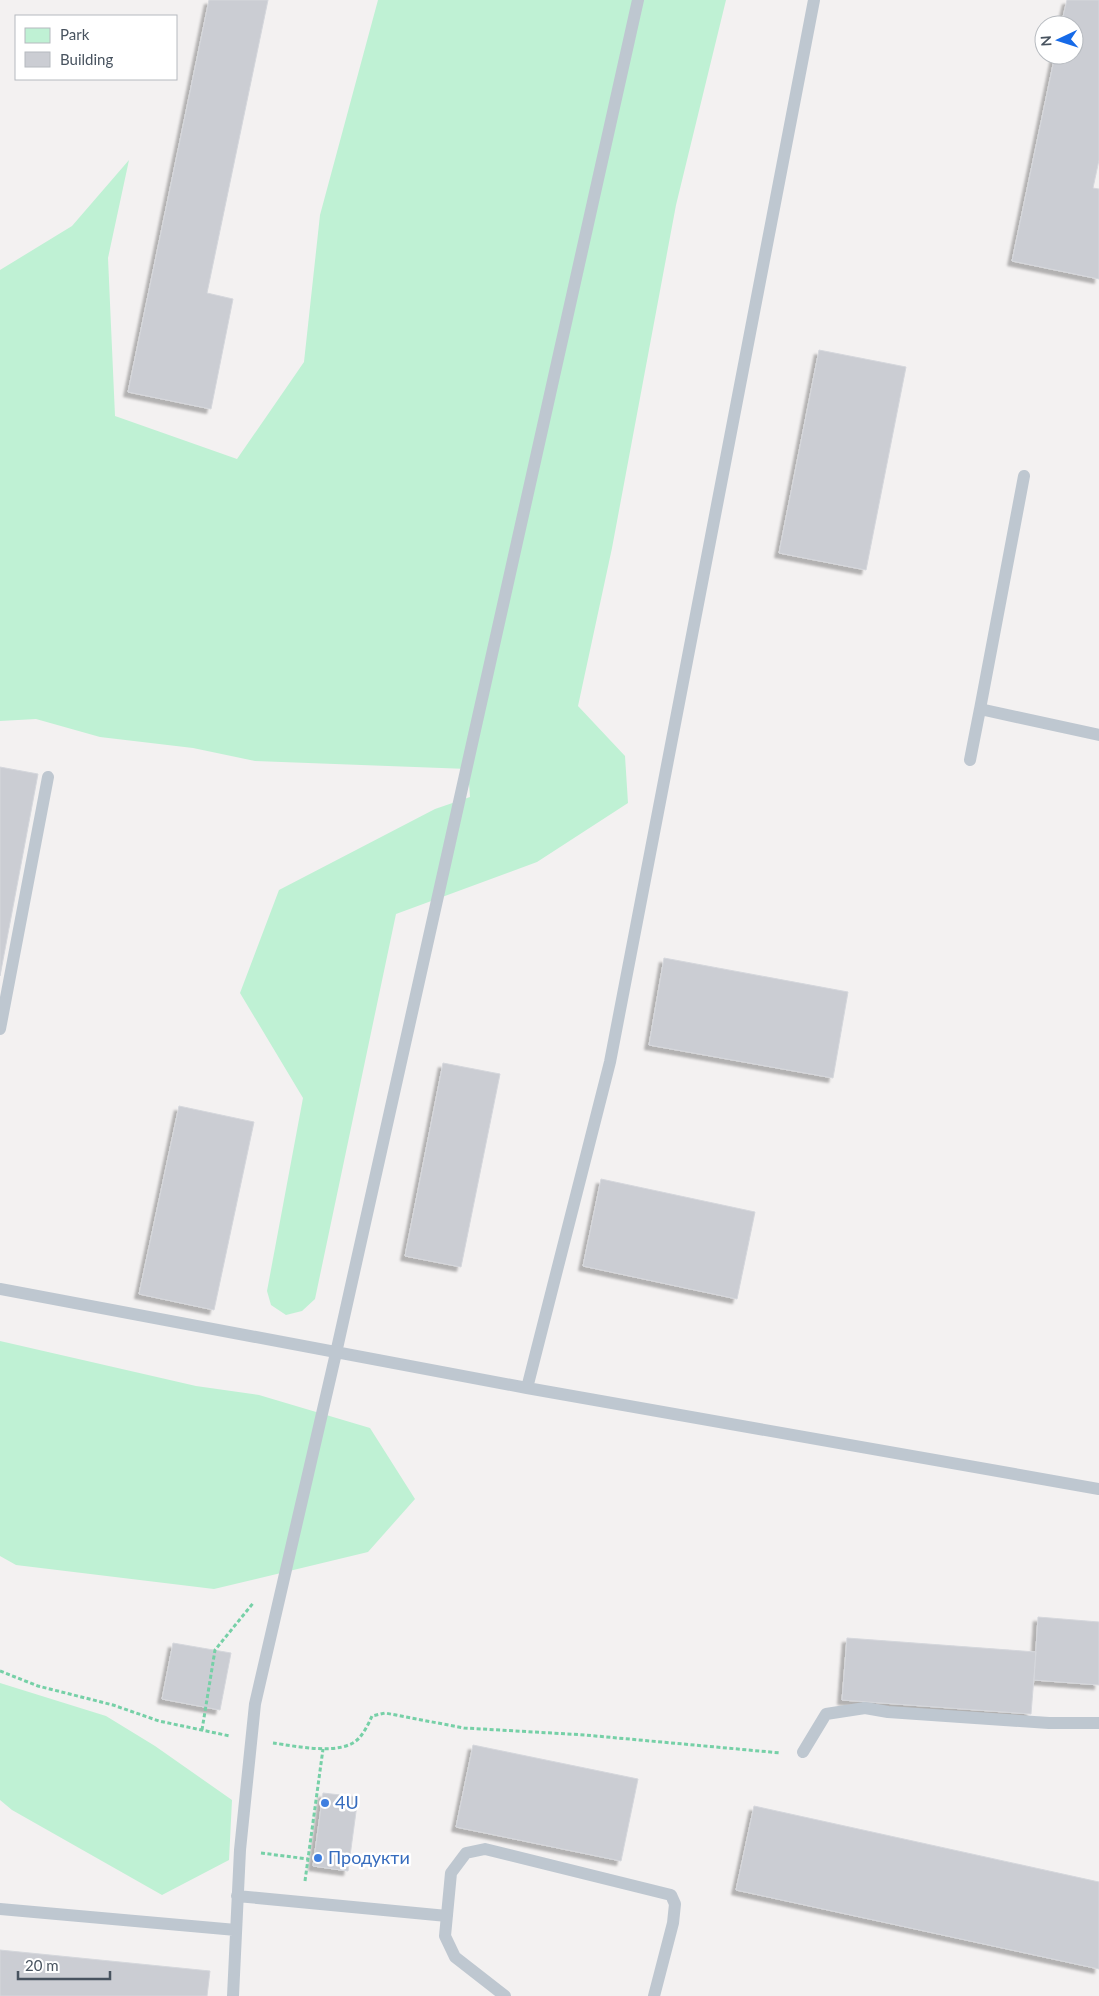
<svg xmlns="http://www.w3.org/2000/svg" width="1099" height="1996" font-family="Lato,sans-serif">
<defs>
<filter id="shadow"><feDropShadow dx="-4.5" dy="4.5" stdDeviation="1" flood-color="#0004"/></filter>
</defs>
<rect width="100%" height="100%" fill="#f3f1f1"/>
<path fill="#bff1d4" d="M378,0H726L676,205L612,548L578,706L625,756L628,803L537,862L396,914L315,1299L302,1311L286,1315L271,1305L267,1291L303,1098L240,993L279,890L435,809L470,797L468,769L255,761L193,748L100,737L36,719L0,721V270L72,226L129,160L108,258L115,416L237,459L304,362L320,215Z
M0,1341L196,1386L259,1395L370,1428L415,1499L368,1552L214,1589L16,1565L0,1556Z
M0,1683L106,1716L155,1746L232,1800L229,1860L162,1895L12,1810L0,1800Z"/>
<path fill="#cbcdd3" stroke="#d5d7dc" filter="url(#shadow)" d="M209,0H268L207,293L233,299L211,409L128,392Z
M1067,0H1099V160L1093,188L1099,189V279L1012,261L1055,55H1074V25H1061Z
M819,350L906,367L866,570L779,553Z
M0,767L38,774L0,976Z
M664,958L848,992L833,1078L649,1045Z
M443,1063L500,1074L461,1267L405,1256Z
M179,1106L254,1122L214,1310L139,1294Z
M601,1179L755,1212L737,1299L583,1266Z
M1038,1617L1099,1622V1685L1034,1680Z
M847,1638L1036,1652L1031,1714L842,1700Z
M173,1643L231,1653L220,1710L162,1699Z
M473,1745L638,1779L621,1861L456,1827Z
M323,1793L358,1797L348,1871L313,1866Z
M754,1806L1099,1882V1969L736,1890Z
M0,1950L210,1971L207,1996H0Z"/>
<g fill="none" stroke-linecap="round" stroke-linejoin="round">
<path stroke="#76d0a7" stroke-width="3" stroke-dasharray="4 2.5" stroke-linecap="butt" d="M0,1671L38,1686L113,1705L159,1721L230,1736
M202,1730L215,1650L254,1602
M273,1743C296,1746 344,1757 360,1737C365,1731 369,1723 372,1716L385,1713L464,1728L585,1735L781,1753
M261,1853L308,1859
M305,1881L323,1749"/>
<path stroke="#bec7d0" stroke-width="12" d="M1024,476L980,709L1099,735
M970,760L980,709
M0,1029L48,777
M0,1289L527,1388L1099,1489
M527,1388L610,1062L814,0
M803,1752L826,1714L865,1708L888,1712L1049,1723H1099
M237,1896L447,1916
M0,1909L236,1930
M233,1996L240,1850L255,1704L336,1353L638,0
M505,1996L455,1957L445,1936L451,1873L466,1853L485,1849L671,1895L675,1904L673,1923L654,1996"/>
</g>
<g fill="#3f7fe0" stroke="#fff" stroke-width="2">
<circle cx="325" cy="1803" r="5"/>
<circle cx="318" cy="1858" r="5"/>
</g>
<g text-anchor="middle" stroke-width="5" stroke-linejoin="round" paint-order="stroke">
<g font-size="18" fill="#366cbe" stroke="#fff" text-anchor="start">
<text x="335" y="1809">4U</text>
<text x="328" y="1864">Продукти</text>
</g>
</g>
<rect x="15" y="15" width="162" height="65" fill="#ffffff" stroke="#b6babf"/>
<rect x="25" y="28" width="25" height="15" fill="#bff1d4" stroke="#b6babf"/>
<text x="60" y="40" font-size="15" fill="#48535f">Park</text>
<rect x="25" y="52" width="25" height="15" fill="#cbcdd3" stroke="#b6babf"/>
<text x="60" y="65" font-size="15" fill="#48535f">Building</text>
<g transform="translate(1059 40) rotate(266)"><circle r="24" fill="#ffffff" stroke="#b6babf"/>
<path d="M0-4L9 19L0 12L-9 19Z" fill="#166ae8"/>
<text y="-8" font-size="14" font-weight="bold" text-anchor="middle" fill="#48535f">N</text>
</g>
<path d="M18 1971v8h92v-8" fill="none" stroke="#48535f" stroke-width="2.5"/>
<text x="25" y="1971" font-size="15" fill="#48535f" stroke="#ffffff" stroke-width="4" paint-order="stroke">20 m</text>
</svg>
